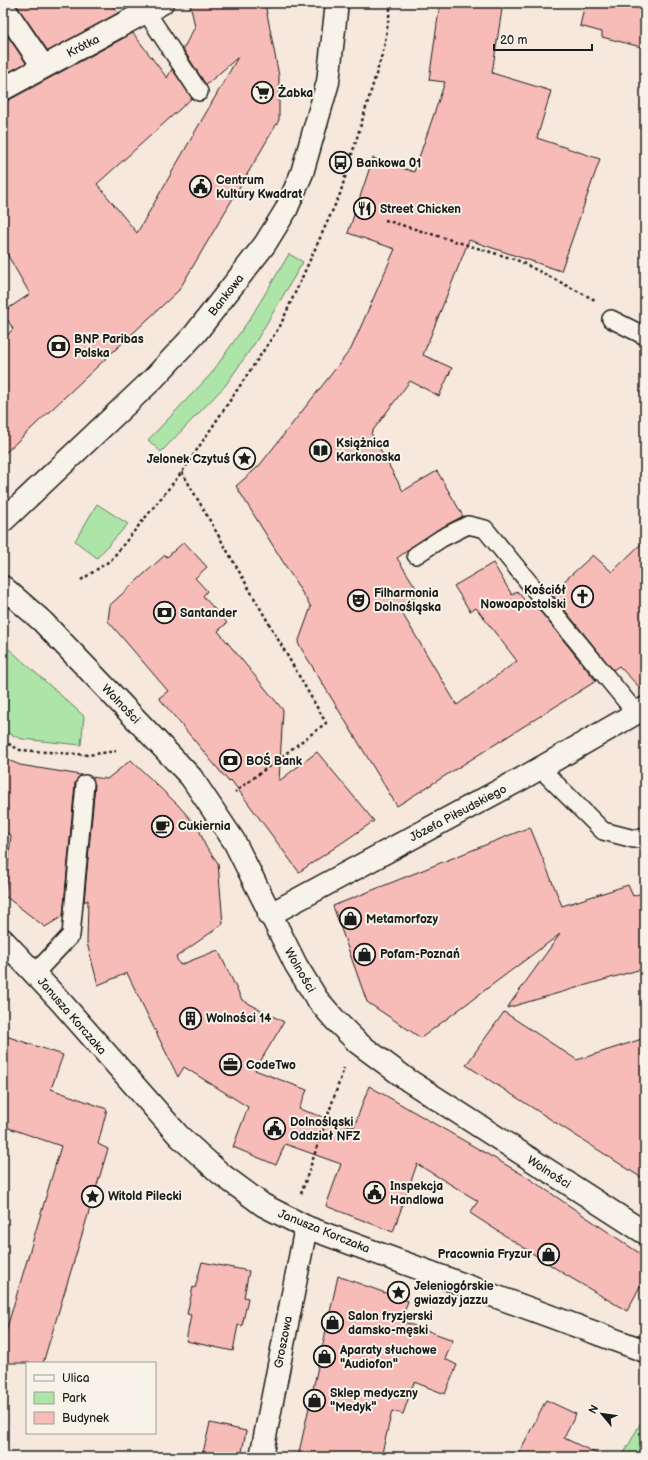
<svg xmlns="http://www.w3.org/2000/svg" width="648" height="1460" font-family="'Balsamiq Sans',sans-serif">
<rect width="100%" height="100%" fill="#f7e8de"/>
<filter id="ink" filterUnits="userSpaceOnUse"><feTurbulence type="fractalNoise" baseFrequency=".025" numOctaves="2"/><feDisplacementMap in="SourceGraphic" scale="8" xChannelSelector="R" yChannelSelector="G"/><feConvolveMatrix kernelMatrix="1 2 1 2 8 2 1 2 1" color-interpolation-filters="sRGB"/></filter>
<g filter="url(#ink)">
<path fill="#ade4a8" stroke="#648062" d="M289,254L303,262L255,343L225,386L161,452L148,440L211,374L251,317Z
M97,504L128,524L97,558L75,541Z
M3,648L9,649L84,716L81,745L22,739L3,731Z
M645,1415V1457H622Z"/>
<path fill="#f8bcb8" stroke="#1c1c1c" d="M15,3H110L118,13L48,51Z
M190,3H265L279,76V120L179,290L3,455V340L13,329L3,312L30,294L3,247V101L9,100L133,33L167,78L172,69L192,98L97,184L137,233L238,57L206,85L183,49L195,27Z
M440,3H503L492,73L551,91L537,138L600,159L561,271L469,240L423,355L452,368L439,396L410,381L371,433L403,491L437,471L463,516L437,530L397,558L420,594L399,608L457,705L517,661L476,608L470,611L454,586L493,563L512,595L517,591L532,609L536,606L596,681L397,806L298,643L311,607L236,486L259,466L351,349L395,249L348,233L373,158L414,172L445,82L429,80Z
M585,3H645V48L602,37V32L580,26Z
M3,29L26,63L3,75Z
M645,540V693L619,666L613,670L551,593L593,555L612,572Z
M184,542L207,567L195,578L207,591L203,596L227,623L218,631L283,710L279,781L317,752L374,821L299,872L231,780L229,782L159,698L168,691L108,621L110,605L165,555L167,557Z
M3,758L20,765L81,775L75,783L63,916L45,927L5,896L11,835L3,832Z
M131,760L178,805L199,829L205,845L218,863L223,924L176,957L180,965L218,950L242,1000L284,1022L255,1070L307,1090L299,1109L354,1127L369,1086L527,1177L645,1257V1277L627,1311L566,1275L470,1213L478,1201L417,1164L393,1232L326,1206L341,1164L285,1144L276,1165L233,1147L248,1107L184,1067L178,1077L127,973L98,985L87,943L88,900L84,902L95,785L91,777L107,779Z
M530,827L562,906L628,885L633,896L645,892V968L507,1008L560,934L421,1038L367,1002L333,906Z
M504,1012L577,1060L645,1038V1180L466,1065Z
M3,1035L63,1055L51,1089L107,1109L98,1144L108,1149L43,1363H3V1341L61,1146L3,1126Z
M202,1262L249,1271L244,1297L248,1298L242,1326L238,1325L233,1351L186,1341L191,1315L187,1314L193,1287L195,1288Z
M338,1276L408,1301L401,1321L453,1340L445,1359L457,1365L445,1394L414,1382L403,1414L392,1411L381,1457H298Z
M546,1400L576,1414L564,1438L604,1457H517Z
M210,1423L246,1431L241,1457H202Z"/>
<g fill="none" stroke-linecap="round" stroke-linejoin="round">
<defs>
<path id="lane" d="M147,13L199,92
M611,319L645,336
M416,555L442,538L468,525L485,529L636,713
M540,768L603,831L634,839L645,837
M35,973L71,935L85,784"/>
<path id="street" d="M3,7L43,66
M3,89L162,3
M269,915L523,778L645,708
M261,1457L306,1227"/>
<path id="secondary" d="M3,521L153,379L195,334L265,244L286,210L302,173L328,82L337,3
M3,587L42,621L191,777L234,841L296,965L317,999L336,1021L358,1043L408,1080L645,1233
M3,940L61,1002L179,1136L221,1174L263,1205L306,1227L645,1351"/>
</defs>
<use href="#lane" stroke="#1c1c1c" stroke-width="20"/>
<use href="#street" stroke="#1c1c1c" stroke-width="25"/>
<use href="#secondary" stroke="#1c1c1c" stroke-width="25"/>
<path stroke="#1c1c1c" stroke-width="2.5" stroke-dasharray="3 3" stroke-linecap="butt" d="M385,220L517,260L595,300
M182,472L326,723L235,792
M81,580L111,560L182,472L280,326L340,194L384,48L391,3
M3,741L20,750L88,755L116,751
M301,1194L344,1068"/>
<use href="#lane" stroke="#f7f3e8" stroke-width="17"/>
<use href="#street" stroke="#f7f3e8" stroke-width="22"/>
<use href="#secondary" stroke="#f7f3e8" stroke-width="22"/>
</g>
</g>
<defs>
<symbol id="supermarket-ring" viewBox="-11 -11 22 22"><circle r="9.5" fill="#f7f3e8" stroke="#1c1c1c" stroke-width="1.5"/><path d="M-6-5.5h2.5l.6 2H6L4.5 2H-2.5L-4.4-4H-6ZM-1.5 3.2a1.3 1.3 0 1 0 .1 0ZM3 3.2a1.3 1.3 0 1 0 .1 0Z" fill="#1c1c1c"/></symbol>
<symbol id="bus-ring" viewBox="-11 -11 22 22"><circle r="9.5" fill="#f7f3e8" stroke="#1c1c1c" stroke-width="1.5"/><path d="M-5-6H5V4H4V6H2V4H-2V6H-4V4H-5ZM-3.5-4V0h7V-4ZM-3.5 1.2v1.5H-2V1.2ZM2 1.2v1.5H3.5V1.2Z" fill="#1c1c1c"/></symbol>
<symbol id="civic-ring" viewBox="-11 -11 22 22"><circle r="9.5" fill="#f7f3e8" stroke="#1c1c1c" stroke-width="1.5"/><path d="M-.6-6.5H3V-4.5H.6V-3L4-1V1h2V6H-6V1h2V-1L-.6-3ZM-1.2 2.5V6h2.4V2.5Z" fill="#1c1c1c"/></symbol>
<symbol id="restaurant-ring" viewBox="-11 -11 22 22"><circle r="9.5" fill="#f7f3e8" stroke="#1c1c1c" stroke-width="1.5"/><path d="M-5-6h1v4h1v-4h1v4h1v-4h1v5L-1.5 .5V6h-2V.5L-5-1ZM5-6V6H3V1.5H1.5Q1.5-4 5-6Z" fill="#1c1c1c"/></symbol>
<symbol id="bank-ring" viewBox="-11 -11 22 22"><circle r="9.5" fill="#f7f3e8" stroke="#1c1c1c" stroke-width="1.5"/><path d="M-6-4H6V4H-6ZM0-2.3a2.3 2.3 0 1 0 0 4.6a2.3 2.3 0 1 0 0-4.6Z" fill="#1c1c1c"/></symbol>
<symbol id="library-ring" viewBox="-11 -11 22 22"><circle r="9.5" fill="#f7f3e8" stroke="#1c1c1c" stroke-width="1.5"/><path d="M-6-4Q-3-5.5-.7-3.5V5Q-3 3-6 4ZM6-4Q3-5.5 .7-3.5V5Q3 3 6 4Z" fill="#1c1c1c"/></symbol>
<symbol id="sight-ring" viewBox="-11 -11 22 22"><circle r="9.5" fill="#f7f3e8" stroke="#1c1c1c" stroke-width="1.5"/><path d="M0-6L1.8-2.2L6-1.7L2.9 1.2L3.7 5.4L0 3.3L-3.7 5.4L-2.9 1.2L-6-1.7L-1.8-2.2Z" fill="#1c1c1c"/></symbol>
<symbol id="church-ring" viewBox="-11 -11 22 22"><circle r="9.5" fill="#f7f3e8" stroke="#1c1c1c" stroke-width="1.5"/><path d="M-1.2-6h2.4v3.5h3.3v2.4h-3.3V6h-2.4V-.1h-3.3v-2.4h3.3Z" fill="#1c1c1c"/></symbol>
<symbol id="theatre-ring" viewBox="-11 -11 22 22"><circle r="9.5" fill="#f7f3e8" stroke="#1c1c1c" stroke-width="1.5"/><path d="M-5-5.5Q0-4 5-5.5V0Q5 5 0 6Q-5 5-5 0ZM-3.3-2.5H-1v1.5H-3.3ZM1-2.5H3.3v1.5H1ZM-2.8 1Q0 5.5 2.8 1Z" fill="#1c1c1c"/></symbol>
<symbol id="cafe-ring" viewBox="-11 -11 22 22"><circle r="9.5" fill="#f7f3e8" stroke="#1c1c1c" stroke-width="1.5"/><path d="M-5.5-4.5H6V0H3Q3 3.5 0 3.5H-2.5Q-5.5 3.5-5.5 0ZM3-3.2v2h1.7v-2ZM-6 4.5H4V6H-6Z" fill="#1c1c1c"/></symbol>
<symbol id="shop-ring" viewBox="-11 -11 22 22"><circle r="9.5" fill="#f7f3e8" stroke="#1c1c1c" stroke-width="1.5"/><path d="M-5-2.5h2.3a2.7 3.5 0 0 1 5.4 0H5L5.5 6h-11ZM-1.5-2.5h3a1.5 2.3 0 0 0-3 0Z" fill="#1c1c1c"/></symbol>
<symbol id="building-ring" viewBox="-11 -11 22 22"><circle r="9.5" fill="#f7f3e8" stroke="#1c1c1c" stroke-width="1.5"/><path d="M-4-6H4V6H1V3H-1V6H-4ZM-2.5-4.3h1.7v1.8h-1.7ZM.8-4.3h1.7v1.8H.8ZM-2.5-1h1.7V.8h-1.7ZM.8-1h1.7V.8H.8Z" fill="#1c1c1c"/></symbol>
<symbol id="office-ring" viewBox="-11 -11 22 22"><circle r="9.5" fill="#f7f3e8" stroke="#1c1c1c" stroke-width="1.5"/><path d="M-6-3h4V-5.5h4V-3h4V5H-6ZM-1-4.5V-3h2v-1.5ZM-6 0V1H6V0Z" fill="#1c1c1c"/></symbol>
</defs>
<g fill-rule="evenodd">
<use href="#supermarket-ring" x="250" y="80" width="25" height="25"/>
<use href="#bus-ring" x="328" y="150" width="25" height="25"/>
<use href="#civic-ring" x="188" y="174" width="25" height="25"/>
<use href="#restaurant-ring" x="352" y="196" width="25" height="25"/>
<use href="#bank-ring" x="46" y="334" width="25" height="25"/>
<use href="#library-ring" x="308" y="438" width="25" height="25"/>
<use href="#sight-ring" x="232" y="446" width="25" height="25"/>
<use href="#church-ring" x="570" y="584" width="25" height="25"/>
<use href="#theatre-ring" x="346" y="588" width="25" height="25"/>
<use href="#bank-ring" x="152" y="600" width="25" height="25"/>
<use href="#bank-ring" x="218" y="748" width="25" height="25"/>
<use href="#cafe-ring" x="150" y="814" width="25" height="25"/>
<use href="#shop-ring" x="338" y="906" width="25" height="25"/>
<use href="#shop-ring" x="352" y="942" width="25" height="25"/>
<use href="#building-ring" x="178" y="1006" width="25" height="25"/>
<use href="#office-ring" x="218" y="1052" width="25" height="25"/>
<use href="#civic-ring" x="262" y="1116" width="25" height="25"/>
<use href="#civic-ring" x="362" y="1180" width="25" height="25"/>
<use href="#sight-ring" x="80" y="1184" width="25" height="25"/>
<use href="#shop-ring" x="536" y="1242" width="25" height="25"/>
<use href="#sight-ring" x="386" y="1280" width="25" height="25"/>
<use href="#shop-ring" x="320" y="1310" width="25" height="25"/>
<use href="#shop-ring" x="312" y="1344" width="25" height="25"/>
<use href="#shop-ring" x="302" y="1388" width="25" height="25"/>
</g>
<g text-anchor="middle" stroke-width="4" stroke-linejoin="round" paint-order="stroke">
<g font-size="12" fill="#1c1c1c" stroke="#f7f3e8">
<text transform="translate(83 46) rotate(-27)" y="4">Krótka</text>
<text transform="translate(226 295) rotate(-52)" y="4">Bankowa</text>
<text transform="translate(121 704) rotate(46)" y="4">Wolności</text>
<text transform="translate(458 813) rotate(-28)" y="4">Józefa Piłsudskiego</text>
<text transform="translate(300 970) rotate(60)" y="4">Wolności</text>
<text transform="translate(72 1016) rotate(49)" y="4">Janusza Korczaka</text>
<text transform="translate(549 1172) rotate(33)" y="4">Wolności</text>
<text transform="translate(324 1231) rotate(22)" y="4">Janusza Korczaka</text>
<text transform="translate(283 1342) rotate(-79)" y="4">Groszowa</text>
</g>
<g font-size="12" font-weight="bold" fill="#1c1c1c" stroke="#f7f3e8" text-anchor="start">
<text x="278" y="97">Żabka</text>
<text x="356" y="167">Bankowa 01</text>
<text x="216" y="184">Centrum<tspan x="216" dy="14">Kultury Kwadrat</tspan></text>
<text x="380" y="213">Street Chicken</text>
<text x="74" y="343">BNP Paribas<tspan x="74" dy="14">Polska</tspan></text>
<text x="336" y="447">Książnica<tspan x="336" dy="14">Karkonoska</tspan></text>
<text x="230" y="463" text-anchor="end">Jelonek Czytuś</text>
<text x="566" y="594" text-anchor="end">Kościół<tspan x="566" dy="14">Nowoapostolski</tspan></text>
<text x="374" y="597">Filharmonia<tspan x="374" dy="14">Dolnośląska</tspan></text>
<text x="180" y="617">Santander</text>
<text x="246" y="765">BOŚ Bank</text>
<text x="178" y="830">Cukiernia</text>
<text x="366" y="923">Metamorfozy</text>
<text x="380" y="958">Pofam-Poznań</text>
<text x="206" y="1022">Wolności 14</text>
<text x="246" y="1069">CodeTwo</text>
<text x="290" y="1126">Dolnośląski<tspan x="290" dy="14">Oddział NFZ</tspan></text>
<text x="390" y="1190">Inspekcja<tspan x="390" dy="14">Handlowa</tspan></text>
<text x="108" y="1200">Witold Pilecki</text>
<text x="532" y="1258" text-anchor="end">Pracownia Fryzur</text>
<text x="414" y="1290">Jeleniogórskie<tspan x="414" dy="14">gwiazdy jazzu</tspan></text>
<text x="348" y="1320">Salon fryzjerski<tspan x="348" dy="14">damsko-męski</tspan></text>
<text x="340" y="1354">Aparaty słuchowe<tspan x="340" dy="14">"Audiofon"</tspan></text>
<text x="330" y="1397">Sklep medyczny<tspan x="330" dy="14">"Medyk"</tspan></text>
</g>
</g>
<rect width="648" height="1460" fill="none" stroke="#f7f3e8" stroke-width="16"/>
<rect x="8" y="8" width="632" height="1444" fill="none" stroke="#1c1c1c" stroke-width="1.5" filter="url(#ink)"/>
<rect x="26" y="1362" width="130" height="72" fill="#f7f3e8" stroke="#9f9d96"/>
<rect x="34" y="1375" width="20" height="6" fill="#f7f3e8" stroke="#9f9d96"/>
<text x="62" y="1382" font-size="12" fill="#1c1c1c">Ulica</text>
<rect x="34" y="1392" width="20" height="12" fill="#ade4a8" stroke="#9f9d96"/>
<text x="62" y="1402" font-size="12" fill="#1c1c1c">Park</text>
<rect x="34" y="1412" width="20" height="12" fill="#f8bcb8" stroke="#9f9d96"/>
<text x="62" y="1422" font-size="12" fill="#1c1c1c">Budynek</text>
<g transform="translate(602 1414) rotate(299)" stroke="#f7f3e8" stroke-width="3" paint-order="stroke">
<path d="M0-3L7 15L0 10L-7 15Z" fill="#1c1c1c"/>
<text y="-6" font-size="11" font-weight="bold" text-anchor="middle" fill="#1c1c1c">N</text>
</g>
<path d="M494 44v6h98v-6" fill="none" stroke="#1c1c1c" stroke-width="2"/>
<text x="500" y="44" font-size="12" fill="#1c1c1c" stroke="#f7f3e8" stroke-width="3" paint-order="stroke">20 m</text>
</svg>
